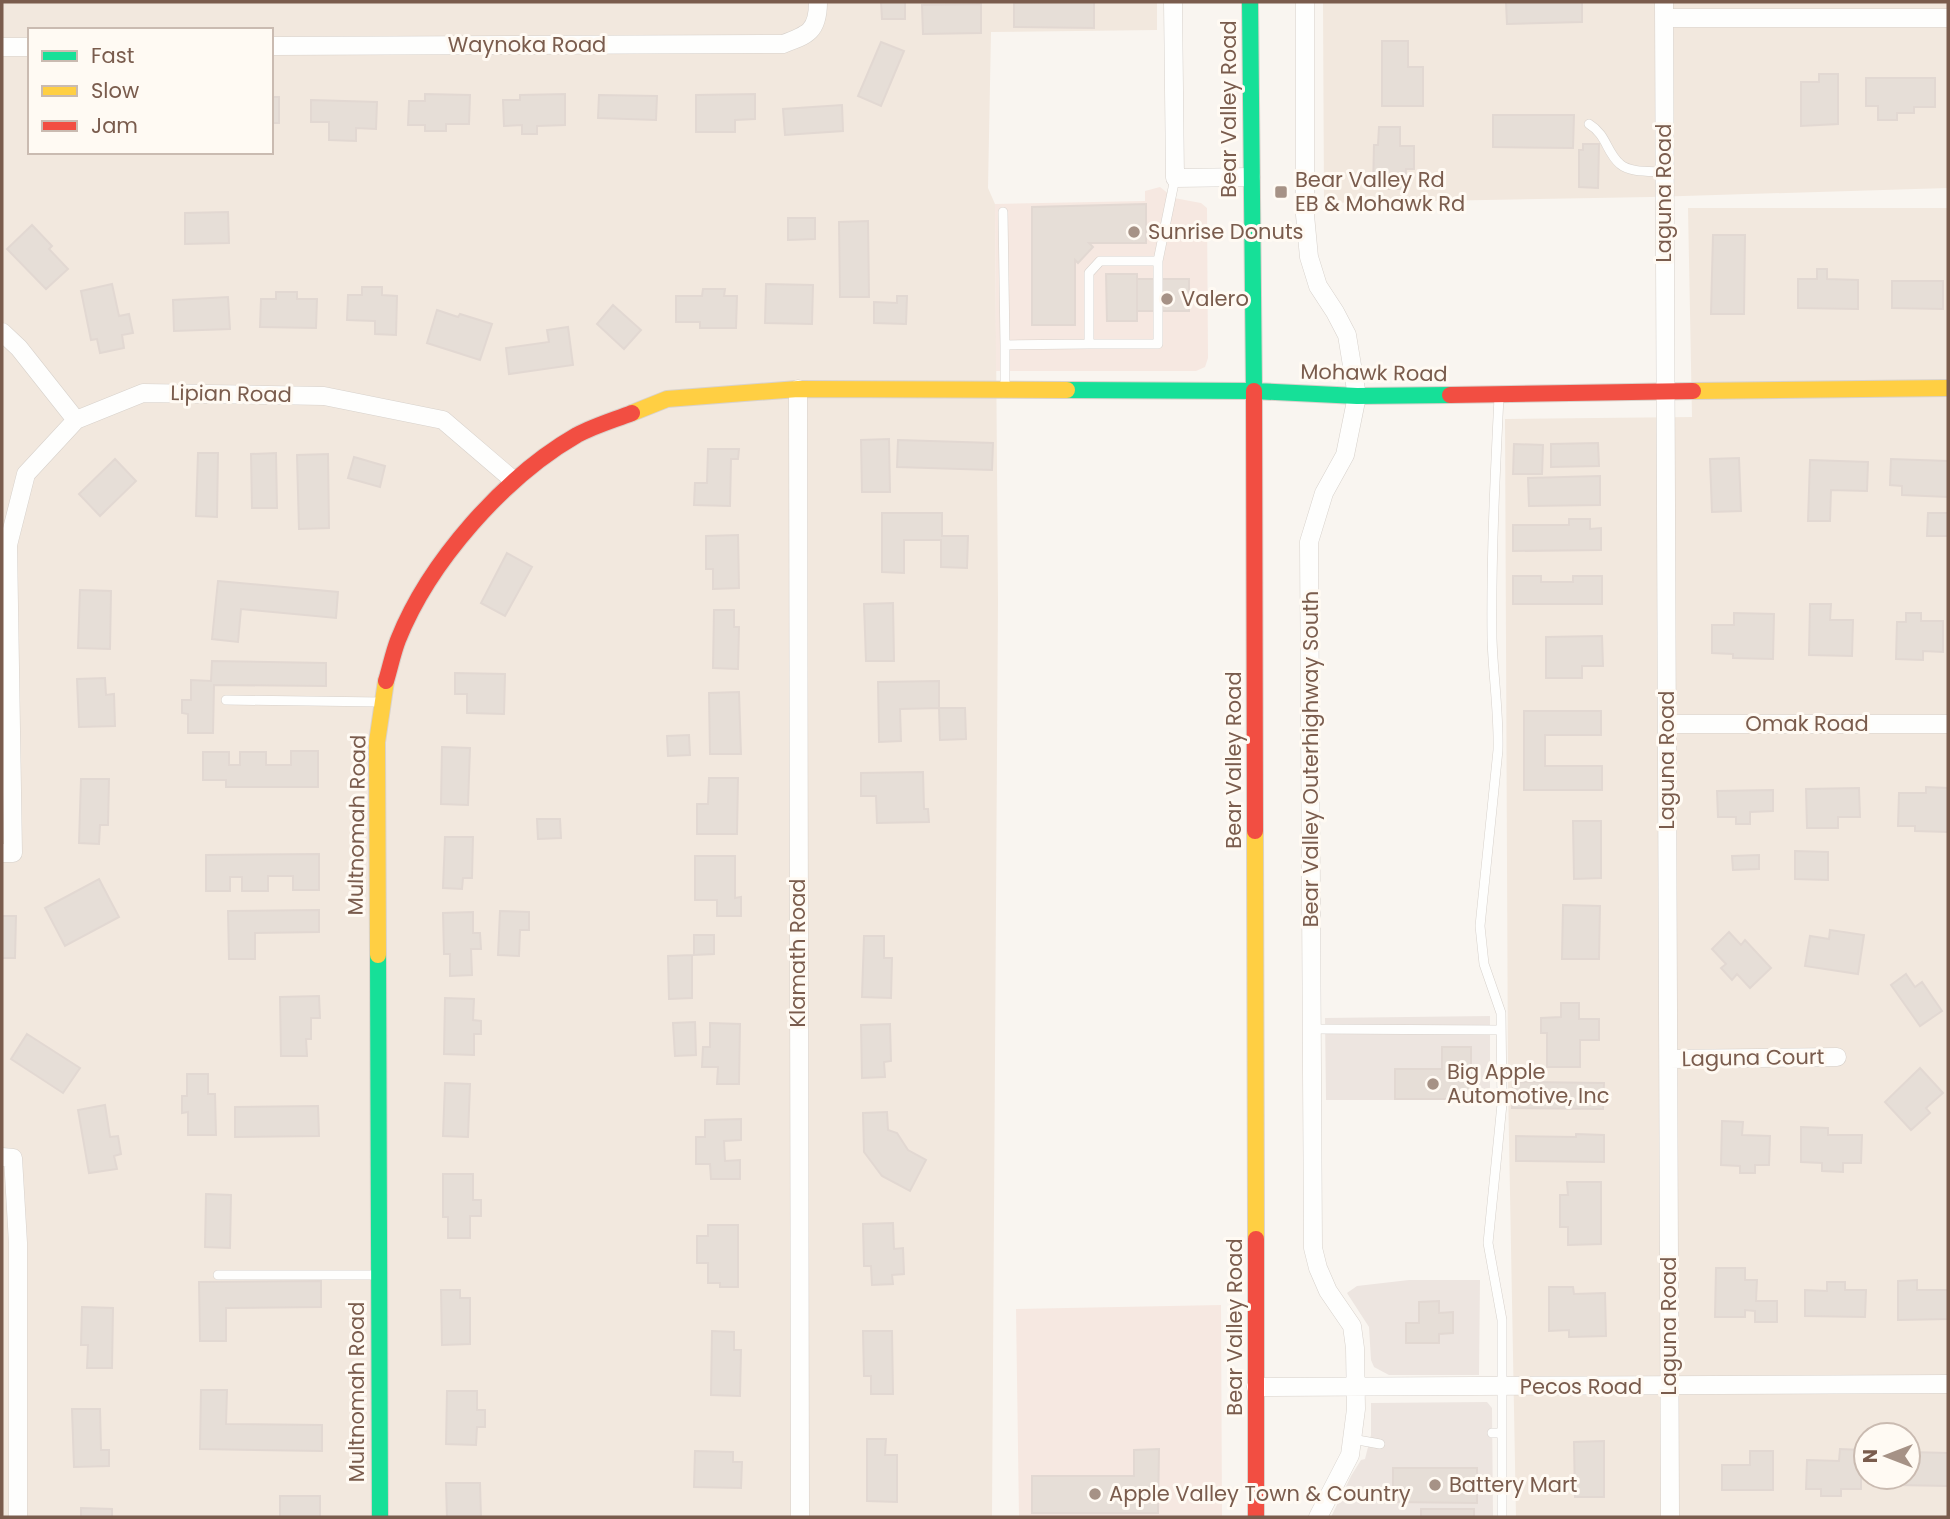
<svg xmlns="http://www.w3.org/2000/svg" width="1950" height="1519" font-family="Poppins,sans-serif">
<rect width="100%" height="100%" fill="#f9f5f0"/>
<path fill="#f2e8de" fill-rule="evenodd" d="M2,2H1157V30L991,32L988,188L995,204L998,600L992,1517H2ZM30,30H271V152H30Z
M1323,2H1948V188L1651,197L1324,203Z
M1688,208H1948V1517H1516L1508,1085L1505,419L1692,417ZM1866,1435H1908V1477H1866Z"/>
<path fill="#f6e8e1" d="M1160,187L1174,198L1201,203L1207,208L1208,358L1205,367L1196,371H996L995,204L1145,201V191Z
M1221,1305L1222,1517H1019L1016,1309Z"/>
<path fill="#ede5e0" d="M1490,1016V1100H1326L1325,1018Z
M1409,1280H1480L1479,1375H1389L1374,1367L1371,1360L1369,1327L1347,1293L1357,1286Z
M1487,1402L1492,1408L1493,1517H1331L1351,1476L1361,1460L1365,1459L1371,1435V1403Z"/>
<path fill="#e6ded7" stroke="#e2d8d2" stroke-width="2" d="M881,2H905V19H882Z
M1073,2H1094V28L1014,27V3Z
M1506,2H1582V22L1507,24Z
M981,4V33L923,34L922,5Z
M1382,41H1408V67H1423V106H1382Z
M881,42L904,51L881,106L858,96Z
M1819,74H1838V124L1801,126V82H1819Z
M1866,78H1935V107H1914V113H1897V120H1878V106H1866Z
M425,94L470,95L469,124H446V131H425V125H408L409,101H425Z
M565,94V125L537,126V134H522V125L504,126L503,100H520V95Z
M755,94V119L735,120V132H696V95Z
M599,95L657,96L656,120L598,118Z
M271,97H279V123H271Z
M311,100L377,102L376,129L356,128V141L329,140V122H311Z
M842,105L843,131L785,135L783,109Z
M1493,115H1574L1573,148L1493,147Z
M1379,127H1400V146H1414V169H1406L1405,189H1373L1374,145H1378Z
M1583,144H1599L1598,188L1579,187V150H1583Z
M1146,204V243H1089L1093,247L1078,263L1075,260V325H1032V207Z
M228,212L229,243L185,244V213Z
M788,218H815V239L788,240Z
M868,221L869,297H840L839,222Z
M32,225L52,246L49,249L68,269L46,289L7,249Z
M1713,235H1745L1744,314H1711Z
M1817,269H1827V279L1858,280V309L1798,308V279H1817Z
M1106,274H1137V321H1107Z
M1137,279H1189V311H1137Z
M1892,281H1943V309L1892,308Z
M112,284L119,316L129,314L133,333L122,335L124,348L100,353L97,339L91,340L81,291Z
M766,284L813,285L812,324L765,323Z
M362,287H382V295L397,296L396,335L375,334V321L347,320L348,295H362Z
M703,289H725L724,296H737L736,328H700V322H676V296H702Z
M276,292H297V299H317L316,328L260,327L261,299H276Z
M897,296H907L906,324L874,323V302L897,303Z
M228,297L230,329L174,331L173,300Z
M613,305L641,330L624,349L597,324Z
M437,310L458,317L460,314L492,324L480,360L427,343Z
M568,327L573,365L509,374L506,348L549,342L547,330Z
M889,439L890,492H862L861,440Z
M898,440L993,443L992,470L897,467Z
M1598,443L1599,466L1551,467V444Z
M1514,444L1543,445L1542,474H1513Z
M708,449H739L738,459H731L730,506L694,505L695,483H707Z
M198,453H218L217,517L196,516Z
M276,453L277,508H252L251,454Z
M328,454L329,528L299,529L297,455Z
M354,457L385,466L380,487L348,478Z
M1739,458L1741,511L1712,512L1710,459Z
M115,459L136,481L100,516L79,494Z
M1891,459L1948,461V497L1902,495V486L1890,485Z
M1810,460L1868,462L1867,491L1831,490L1830,521H1808Z
M1600,476V505L1529,506L1528,478Z
M882,513H942V536H968L967,568L941,567V540H904V573L882,572Z
M1928,513H1948V536H1927Z
M1569,519H1590V529L1601,528V550L1513,551V525H1569Z
M738,535L739,588L713,589V569H706V536Z
M507,553L532,567L505,616L481,603Z
M1513,576H1541V582H1573V576H1602V604H1513Z
M218,581L338,592L336,618L241,609L238,642L212,639Z
M80,590L111,591L110,649L78,648Z
M893,603L894,661H866L864,604Z
M1810,604H1831L1830,620H1853L1852,656L1809,655Z
M714,610H734V627H739L738,669L713,668Z
M1734,613L1774,614L1773,659L1733,658V654L1712,653V625H1734Z
M1906,613H1921V621H1943V652L1923,651V660L1896,659L1897,622H1906Z
M1602,636L1603,666H1582V678H1546V637Z
M212,661L326,663V686L214,685L213,733H188V714L182,713V700H191V680L211,681Z
M455,673L505,674L504,714L467,713V694H455Z
M105,678L106,695L114,694L115,726L79,727L77,679Z
M939,681V708L900,709L901,741L879,742L878,682Z
M739,692L741,754H710L709,693Z
M939,708H965L966,739L940,740Z
M1524,711H1601V735H1545V766H1602V790H1524Z
M689,735L690,755L668,756L667,736Z
M442,747L470,748L468,805L441,804Z
M291,751H318V787H226V780H203V752H229V765H240V752H266V765H291Z
M923,772L924,809H928L929,822L877,823L876,796H861V773Z
M709,778H738L737,834H697V804H708Z
M81,779H109L108,825H100L99,844L79,843Z
M1926,787L1948,788V832L1915,831V826H1898L1899,793H1926Z
M1859,788L1860,817H1838V828H1807L1806,789Z
M1773,790V811L1750,812V824H1736V817H1718L1717,791Z
M537,819H560L561,838L538,839Z
M1573,821H1601V878L1574,879Z
M445,837H473L472,878H463L462,889L443,888Z
M1795,851L1828,852V880L1795,879Z
M319,854V890H293V876H268V891H242V877H230V891H206V855Z
M1759,855V869L1733,870L1732,856Z
M695,856H735V898L741,897V916H717V900H695Z
M99,879L119,917L65,946L45,908Z
M1563,905L1600,906L1599,959H1562Z
M319,910V932L255,933V959H229L228,911Z
M500,911L529,912V930H520L519,956L498,955Z
M473,912V933H480L481,949H471L472,975L450,976V954H444L443,913Z
M2,916H16L15,958H2Z
M1830,930L1864,935L1858,974L1805,966L1810,936L1829,939Z
M1729,932L1741,945L1745,940L1771,968L1750,988L1737,974L1732,980L1721,968L1726,964L1712,949Z
M694,935H714V954L694,955Z
M864,936H884V958H892L891,998L862,997Z
M692,955V998L669,999L668,956Z
M1906,974L1915,987L1922,982L1942,1011L1920,1026L1891,985Z
M319,996L320,1018H311V1039H306L307,1056H281L280,997Z
M445,998L474,999L473,1020L481,1021V1034H474V1055L444,1054Z
M1561,1003H1579V1019H1599V1040H1580V1067H1547V1033H1541V1018L1561,1017Z
M695,1022L696,1055L675,1056L673,1023Z
M710,1023L740,1024L739,1084H717L718,1067H702L703,1047H710Z
M890,1024L891,1061L884,1062L885,1077L862,1078L861,1025Z
M27,1034L80,1068L63,1093L11,1059Z
M1442,1047H1471V1099H1395V1069H1442Z
M1920,1068L1943,1093L1926,1108L1930,1113L1911,1130L1885,1102Z
M187,1074H208V1094H215L216,1135H188V1112L182,1113V1096H187Z
M1513,1082L1604,1083L1603,1109L1512,1108Z
M445,1083L470,1084L468,1137L443,1136Z
M105,1105L110,1137L118,1136L121,1154L114,1156L117,1169L89,1173L78,1110Z
M318,1106L319,1136L235,1137V1107Z
M887,1112L888,1130L897,1133L908,1150L926,1160L910,1191L882,1176L864,1152L863,1113Z
M741,1119V1140L724,1141L725,1161L740,1160V1179H711L710,1164H696V1137H705V1120Z
M1722,1121L1743,1122L1742,1135L1770,1136L1769,1165H1755V1173H1740V1166L1721,1165Z
M1801,1127L1828,1128V1135H1862L1861,1163H1843V1172L1822,1171V1163L1801,1162Z
M1576,1134L1604,1135V1162L1516,1161V1136L1576,1137Z
M443,1174H473V1200H481V1216H470V1238H448V1217H443Z
M1567,1182H1601V1244L1568,1245V1227H1560V1195H1568Z
M206,1194L231,1195L230,1248L205,1247Z
M893,1223L894,1249L903,1248L904,1274L892,1275L893,1284L872,1285L871,1266H864L863,1224Z
M708,1225H738V1287H720V1283H708V1263H697V1236H708Z
M1716,1268H1745V1280H1757L1756,1301H1777V1322H1755V1311L1745,1310V1317H1715Z
M1917,1280V1290H1948V1319L1898,1320V1281Z
M321,1281V1307L226,1308V1341H200L199,1282Z
M1827,1282H1845V1290H1866L1865,1317L1805,1316V1290L1827,1291Z
M1549,1287H1573L1574,1294L1605,1293L1606,1336L1569,1337V1330L1549,1331Z
M441,1290H460V1298H470V1344L442,1345Z
M1439,1301V1313L1453,1312V1333L1439,1334V1343H1406V1323H1419V1302Z
M82,1307L113,1308L112,1368H87L88,1345H81Z
M712,1331L734,1332V1350H741L740,1396L711,1395Z
M863,1331H892L893,1394H871V1376H864Z
M201,1390H227L226,1424L322,1425V1451L200,1449Z
M447,1391H477V1410H485V1427H477L476,1445L446,1444Z
M72,1409H100L101,1450H109V1466L74,1467Z
M867,1439H886L885,1455H897V1502L867,1501Z
M1604,1441V1497H1575L1574,1442Z
M1159,1449L1158,1513H1032V1476H1134V1450Z
M1840,1449L1861,1450V1489H1841V1496H1821V1489H1806L1807,1460L1839,1461Z
M695,1451L733,1452V1462H742L741,1488L694,1487Z
M1750,1451H1773V1490H1722V1465H1750Z
M1908,1452L1948,1453V1486L1896,1485L1897,1477H1908Z
M1393,1468H1477V1503L1393,1502Z
M446,1483H480L481,1517H447Z
M280,1496H320V1517H280Z
M81,1508L112,1509V1517H81Z
M1421,1509H1474V1517H1421Z"/>
<g fill="none" stroke-linecap="round" stroke-linejoin="round">
<defs>
<path id="lane" d="M1589,124C1607,135 1606,152 1620,164C1630,173 1651,171 1664,172
M1003,212L1005,345
M1089,344H1158V261
M1005,390V345L1089,344V273L1100,261H1158L1175,178
M226,700L381,702
M1312,1029L1501,1030
M218,1275H377
M1492,1433H1502V1320L1488,1243L1502,1104L1501,1013L1484,964L1480,926L1498,750C1499,712 1493,675 1492,638C1491,557 1495,477 1499,397
M1502,1433V1517
M1352,1439L1380,1444"/>
<path id="street" d="M1173,2L1175,178L1251,177
M1305,2V215L1309,257L1318,286L1335,312L1347,335L1357,396L1345,455L1324,493L1309,542L1313,1248L1318,1268L1328,1291L1352,1326L1355,1348L1356,1409L1350,1455L1318,1517
M1664,2L1670,1517
M1664,18H1948
M271,46L783,44C808,35 818,31 818,2
M2,47H30
M2,332L19,348L76,420
M798,389L800,1517
M1667,724H1948
M2,853H13L8,545L26,474L76,420L143,393L324,396L443,420L513,480
M1669,1059L1837,1057
M2,1157L13,1158L18,1243V1517
M1256,1387L1948,1384"/>
<path id="fast" d="M1250,2L1254,391
M1067,390L1254,391L1357,396L1450,395
M378,955L380,1517"/>
<path id="slow" d="M1693,391L1948,388
M632,413L667,399L798,389L1067,390
M1255,831L1256,1239
M378,955L377,742L386,681"/>
<path id="jam" d="M1254,391L1255,831
M1450,395L1693,391
M386,681C390,668 393,653 398,640C429,562 504,477 577,435C594,426 614,420 632,413
M1256,1239V1517"/>
</defs>
<use href="#lane" stroke="#d7d1cb" stroke-width="10"/>
<use href="#street" stroke="#d7d1cb" stroke-width="19"/>
<use href="#fast" stroke="#d9d2cb" stroke-width="18"/>
<use href="#slow" stroke="#d9d2cb" stroke-width="18"/>
<use href="#jam" stroke="#d9d2cb" stroke-width="18"/>
<use href="#lane" stroke="#fefefd" stroke-width="9"/>
<use href="#street" stroke="#fefefd" stroke-width="18"/>
<use href="#fast" stroke="#16e098" stroke-width="16"/>
<use href="#slow" stroke="#ffcf43" stroke-width="16"/>
<use href="#jam" stroke="#f24e42" stroke-width="16"/>
</g>
<g fill="#a69286" stroke="#fffaf3" stroke-width="2.5">
<rect x="1274" y="185" width="14" height="14" rx="3.5"/>
<circle cx="1134" cy="232" r="7"/>
<circle cx="1167" cy="299" r="7"/>
<circle cx="1433" cy="1084" r="7"/>
<circle cx="1435" cy="1485" r="7"/>
<circle cx="1095" cy="1494" r="7"/>
</g>
<g text-anchor="middle" stroke-width="6" stroke-linejoin="round" paint-order="stroke">
<g font-size="21" fill="#7a5c4d" stroke="#fffaf3">
<text x="527" y="52">Waynoka Road</text>
<text transform="translate(1229 109) rotate(-90)" y="7">Bear Valley Road</text>
<text transform="translate(1664 193) rotate(-90)" y="7">Laguna Road</text>
<text transform="translate(1374 373) rotate(1)" y="7">Mohawk Road</text>
<text transform="translate(231 394) rotate(1)" y="7">Lipian Road</text>
<text x="1807" y="731">Omak Road</text>
<text transform="translate(1311 759) rotate(-90)" y="7">Bear Valley Outerhighway South</text>
<text transform="translate(1234 760) rotate(-90)" y="7">Bear Valley Road</text>
<text transform="translate(1667 760) rotate(-90)" y="7">Laguna Road</text>
<text transform="translate(357 825) rotate(-89)" y="7">Multnomah Road</text>
<text transform="translate(798 953) rotate(-90)" y="7">Klamath Road</text>
<text transform="translate(1753 1058) rotate(-1)" y="7">Laguna Court</text>
<text transform="translate(1669 1326) rotate(-90)" y="7">Laguna Road</text>
<text transform="translate(1235 1327) rotate(-90)" y="7">Bear Valley Road</text>
<text x="1581" y="1394">Pecos Road</text>
<text transform="translate(357 1392) rotate(-90)" y="7">Multnomah Road</text>
</g>
<g font-size="21" fill="#7a5c4d" stroke="#fffaf3" text-anchor="start">
<text x="1295" y="187">Bear Valley Rd<tspan x="1295" dy="24">EB &amp; Mohawk Rd</tspan></text>
<text x="1148" y="239">Sunrise Donuts</text>
<text x="1181" y="306">Valero</text>
<text x="1447" y="1079">Big Apple<tspan x="1447" dy="24">Automotive, Inc</tspan></text>
<text x="1449" y="1492">Battery Mart</text>
<text x="1109" y="1501">Apple Valley Town &amp; Country</text>
</g>
</g>
<rect width="1950" height="1519" fill="none" stroke="#7a5c4d" stroke-width="7"/>
<rect x="28" y="28" width="245" height="126" fill="#fffaf3" stroke="#cabbb1" stroke-width="2"/>
<rect x="42" y="51" width="35" height="10" fill="#16e098" stroke="#cabbb1" stroke-width="2"/>
<text x="91" y="63" font-size="21" fill="#7a5c4d">Fast</text>
<rect x="42" y="86" width="35" height="10" fill="#ffcf43" stroke="#cabbb1" stroke-width="2"/>
<text x="91" y="98" font-size="21" fill="#7a5c4d">Slow</text>
<rect x="42" y="121" width="35" height="10" fill="#f24e42" stroke="#cabbb1" stroke-width="2"/>
<text x="91" y="133" font-size="21" fill="#7a5c4d">Jam</text>
<g transform="translate(1887 1456) rotate(270)"><circle r="33" fill="#fffaf3" stroke="#cabbb1" stroke-width="2"/>
<path d="M0-5L12 26L0 18L-12 26Z" fill="#a69286"/>
<text y="-10" font-size="19" font-weight="bold" text-anchor="middle" fill="#7a5c4d">N</text>
</g>
</svg>
